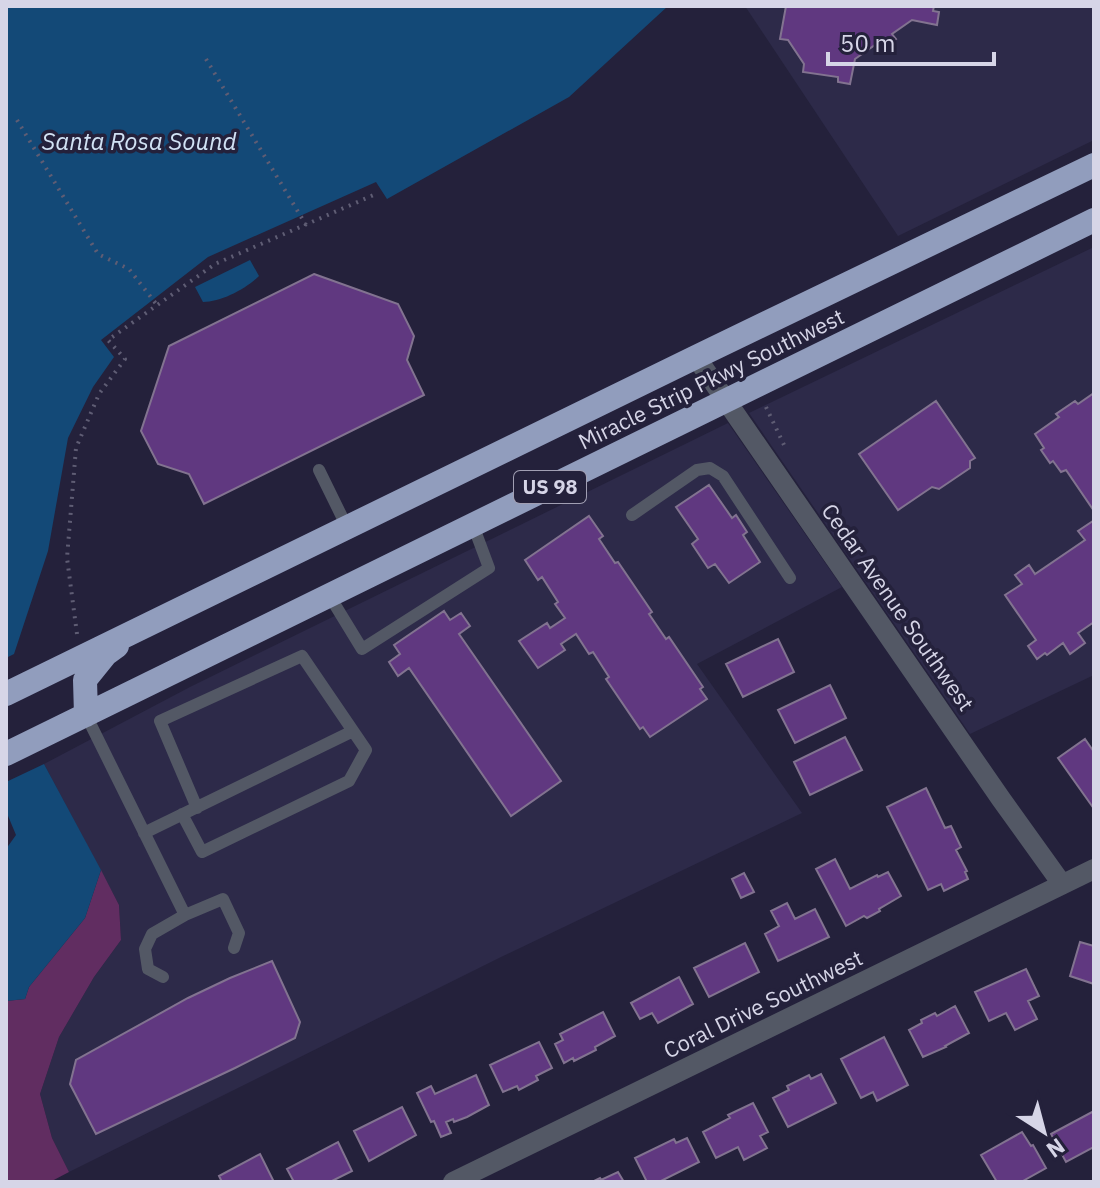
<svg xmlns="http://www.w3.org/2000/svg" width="1100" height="1188" font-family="'IBM Plex Sans',sans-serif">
<rect width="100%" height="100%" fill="#24213b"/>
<path fill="#2d2a49" d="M745,6H1094V140L898,236Z
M1094,247V675L970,734L749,413Z
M728,423L842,587L697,664L802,813L501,957L69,1172L52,1138L40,1094L59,1037L94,977L121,940L119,905L44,764L190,687Z"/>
<path fill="#612d61" d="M101,870L119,905L121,940L94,977L59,1037L40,1094L52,1138L69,1172L50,1182H6V1001L25,999L29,987L85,918Z"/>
<path fill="#134977" d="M6,6H668L569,97L387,199L376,182L208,257L101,340L114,357L93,387L68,438L48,551L14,654L6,658Z
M250,260L259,276C246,289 221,302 203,302L195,287Z
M44,764L101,870L85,918L29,987L25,999L6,1001V849L16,835L6,811V782Z"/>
<path fill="#603880" stroke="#827390" stroke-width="2" d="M786,6H934L933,11L939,12L937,25L912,20L892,34L896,39L879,51L875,45L855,59L850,84L838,82V77L803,72L804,64L788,40L780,39Z
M314,274L398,304L414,336L407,360L424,395L204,504L189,474L158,464L141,431L169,346Z
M1094,393V511L1066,470L1061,472L1053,461L1050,463L1041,450L1044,448L1035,434L1059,417L1056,414L1075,401L1078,404Z
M936,401L975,458L970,461V468L939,489L932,487L898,510L859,454Z
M709,485L732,518L736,515L747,532L743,535L760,562L729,583L715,564L708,568L692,544L698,539L676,507Z
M589,516L603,536L599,539L615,563L618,562L652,612L649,614L666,639L669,637L703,687L700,689L707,699L650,737L643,727L640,729L606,679L609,677L593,652L589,654L576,634L561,644L565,650L538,668L519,641L547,623L550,628L565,618L555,604L558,602L542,577L538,580L525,560Z
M1093,521L1094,523V622L1078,633L1085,643L1070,654L1063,643L1047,655L1045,653L1037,659L1028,646L1036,640L1005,595L1022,584L1015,575L1029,565L1035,574L1085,540L1078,531Z
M444,611L450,620L461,613L470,626L459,634L561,781L511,816L409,668L398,676L389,662L400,654L394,645Z
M778,639L794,672L743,697L726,664Z
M830,685L846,718L795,743L778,710Z
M845,737L862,770L810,795L794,762Z
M1085,739L1094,752V804L1092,806L1058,758Z
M926,788L945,828L951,826L961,847L956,850L967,871L965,872L968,879L944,891L941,884L928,890L887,807Z
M835,859L850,889L877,875L878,877L888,872L901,896L879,909L880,911L867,918L864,916L846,926L816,869Z
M744,873L754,892L741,898L732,879Z
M787,903L795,919L815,909L829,937L778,961L765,934L779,926L771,911Z
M1080,942L1094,946V984L1070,976Z
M745,943L759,972L709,997L694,968Z
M272,961L300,1022L295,1038L235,1068L96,1134L70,1084L76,1060L188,998L230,978Z
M1026,969L1039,996L1028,1001L1037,1019L1015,1030L1006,1013L989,1021L975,992Z
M679,977L693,1004L658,1023L652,1013L640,1019L631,1003Z
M955,1006L969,1033L945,1046L946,1047L923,1057L909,1030L922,1023L921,1020L935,1013L937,1016Z
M603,1012L615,1036L595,1047L596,1050L574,1061L573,1058L564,1063L555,1044L563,1040L560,1034Z
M884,1037L908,1085L877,1101L873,1092L861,1098L841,1059Z
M539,1042L552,1068L536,1076L538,1080L519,1090L517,1086L503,1092L490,1065Z
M821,1074L836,1103L788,1127L773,1098L789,1090L787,1086L809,1075L811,1079Z
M476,1075L489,1105L467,1117L454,1122L453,1119L446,1122L451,1133L441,1137L434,1121L431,1122L417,1093L431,1086L435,1094Z
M753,1103L768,1132L760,1136L767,1148L744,1160L738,1147L716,1158L703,1132L730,1118L728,1115Z
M402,1107L416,1135L369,1161L354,1131Z
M1094,1111V1147L1066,1162L1051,1134Z
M1022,1132L1031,1146L1033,1145L1046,1168L1021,1182H997L981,1155Z
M687,1138L699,1162L659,1182H647L635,1158L674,1139L676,1143Z
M338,1142L352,1171L330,1182H294L287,1169Z
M260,1154L274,1182H222L219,1176Z
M618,1172L624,1182H592L600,1178L601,1180Z"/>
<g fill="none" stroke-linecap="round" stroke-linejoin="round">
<path stroke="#5f5d74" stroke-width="4" stroke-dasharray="2 6" stroke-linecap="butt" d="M206,59L306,225
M17,120L98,254L129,269L157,305
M766,407L784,445
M77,634L67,558L76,448L99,394L125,359L108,340L215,264L376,194"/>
<path stroke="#535865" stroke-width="12" d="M319,470L347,527
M632,515L697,470L710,468L723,476L790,578
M329,595L362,649L489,568L473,525
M86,715L185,915
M182,814L202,852L349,781L366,750L302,656L160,721L197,808
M144,833L353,731
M163,977L148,969L145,949L152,934L185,915L223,899L239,933L234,948"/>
<path stroke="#535865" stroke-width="20" d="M696,357L1001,799L1062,884
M453,1182L1094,869"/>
<path stroke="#919dbd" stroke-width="24" d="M6,694L696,357L1094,165
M86,715L85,680L106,654L117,646
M6,754L1094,220"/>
</g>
<g text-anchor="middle" stroke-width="7" stroke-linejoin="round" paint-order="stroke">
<rect fill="#24213b" stroke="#a19fb3" stroke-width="2" x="514" y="471" width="72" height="32" rx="6"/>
<g font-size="20" font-weight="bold" fill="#d6d5e7">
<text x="550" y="494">US 98</text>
</g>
<g font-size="22" fill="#d6d5e7" stroke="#24213b">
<text transform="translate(711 379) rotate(-26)" y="8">Miracle Strip Pkwy Southwest</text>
<text transform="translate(898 607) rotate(55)" y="8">Cedar Avenue Southwest</text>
<text transform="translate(763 1004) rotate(-26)" y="8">Coral Drive Southwest</text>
</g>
<g font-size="24" font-style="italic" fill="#d1e2f4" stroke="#24213b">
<text x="139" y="150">Santa Rosa Sound</text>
</g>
</g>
<rect width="1100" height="1188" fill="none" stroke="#d6d5e7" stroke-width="16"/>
<g transform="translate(1044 1132) rotate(144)" stroke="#24213b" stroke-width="6" paint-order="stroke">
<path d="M0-6L14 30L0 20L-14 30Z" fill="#d6d5e7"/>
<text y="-12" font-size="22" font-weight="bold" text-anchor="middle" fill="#d6d5e7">N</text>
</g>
<path d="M828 52v12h166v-12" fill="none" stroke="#d6d5e7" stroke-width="4"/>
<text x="840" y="52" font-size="24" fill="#d6d5e7" stroke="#24213b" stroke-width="6" paint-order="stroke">50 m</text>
</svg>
